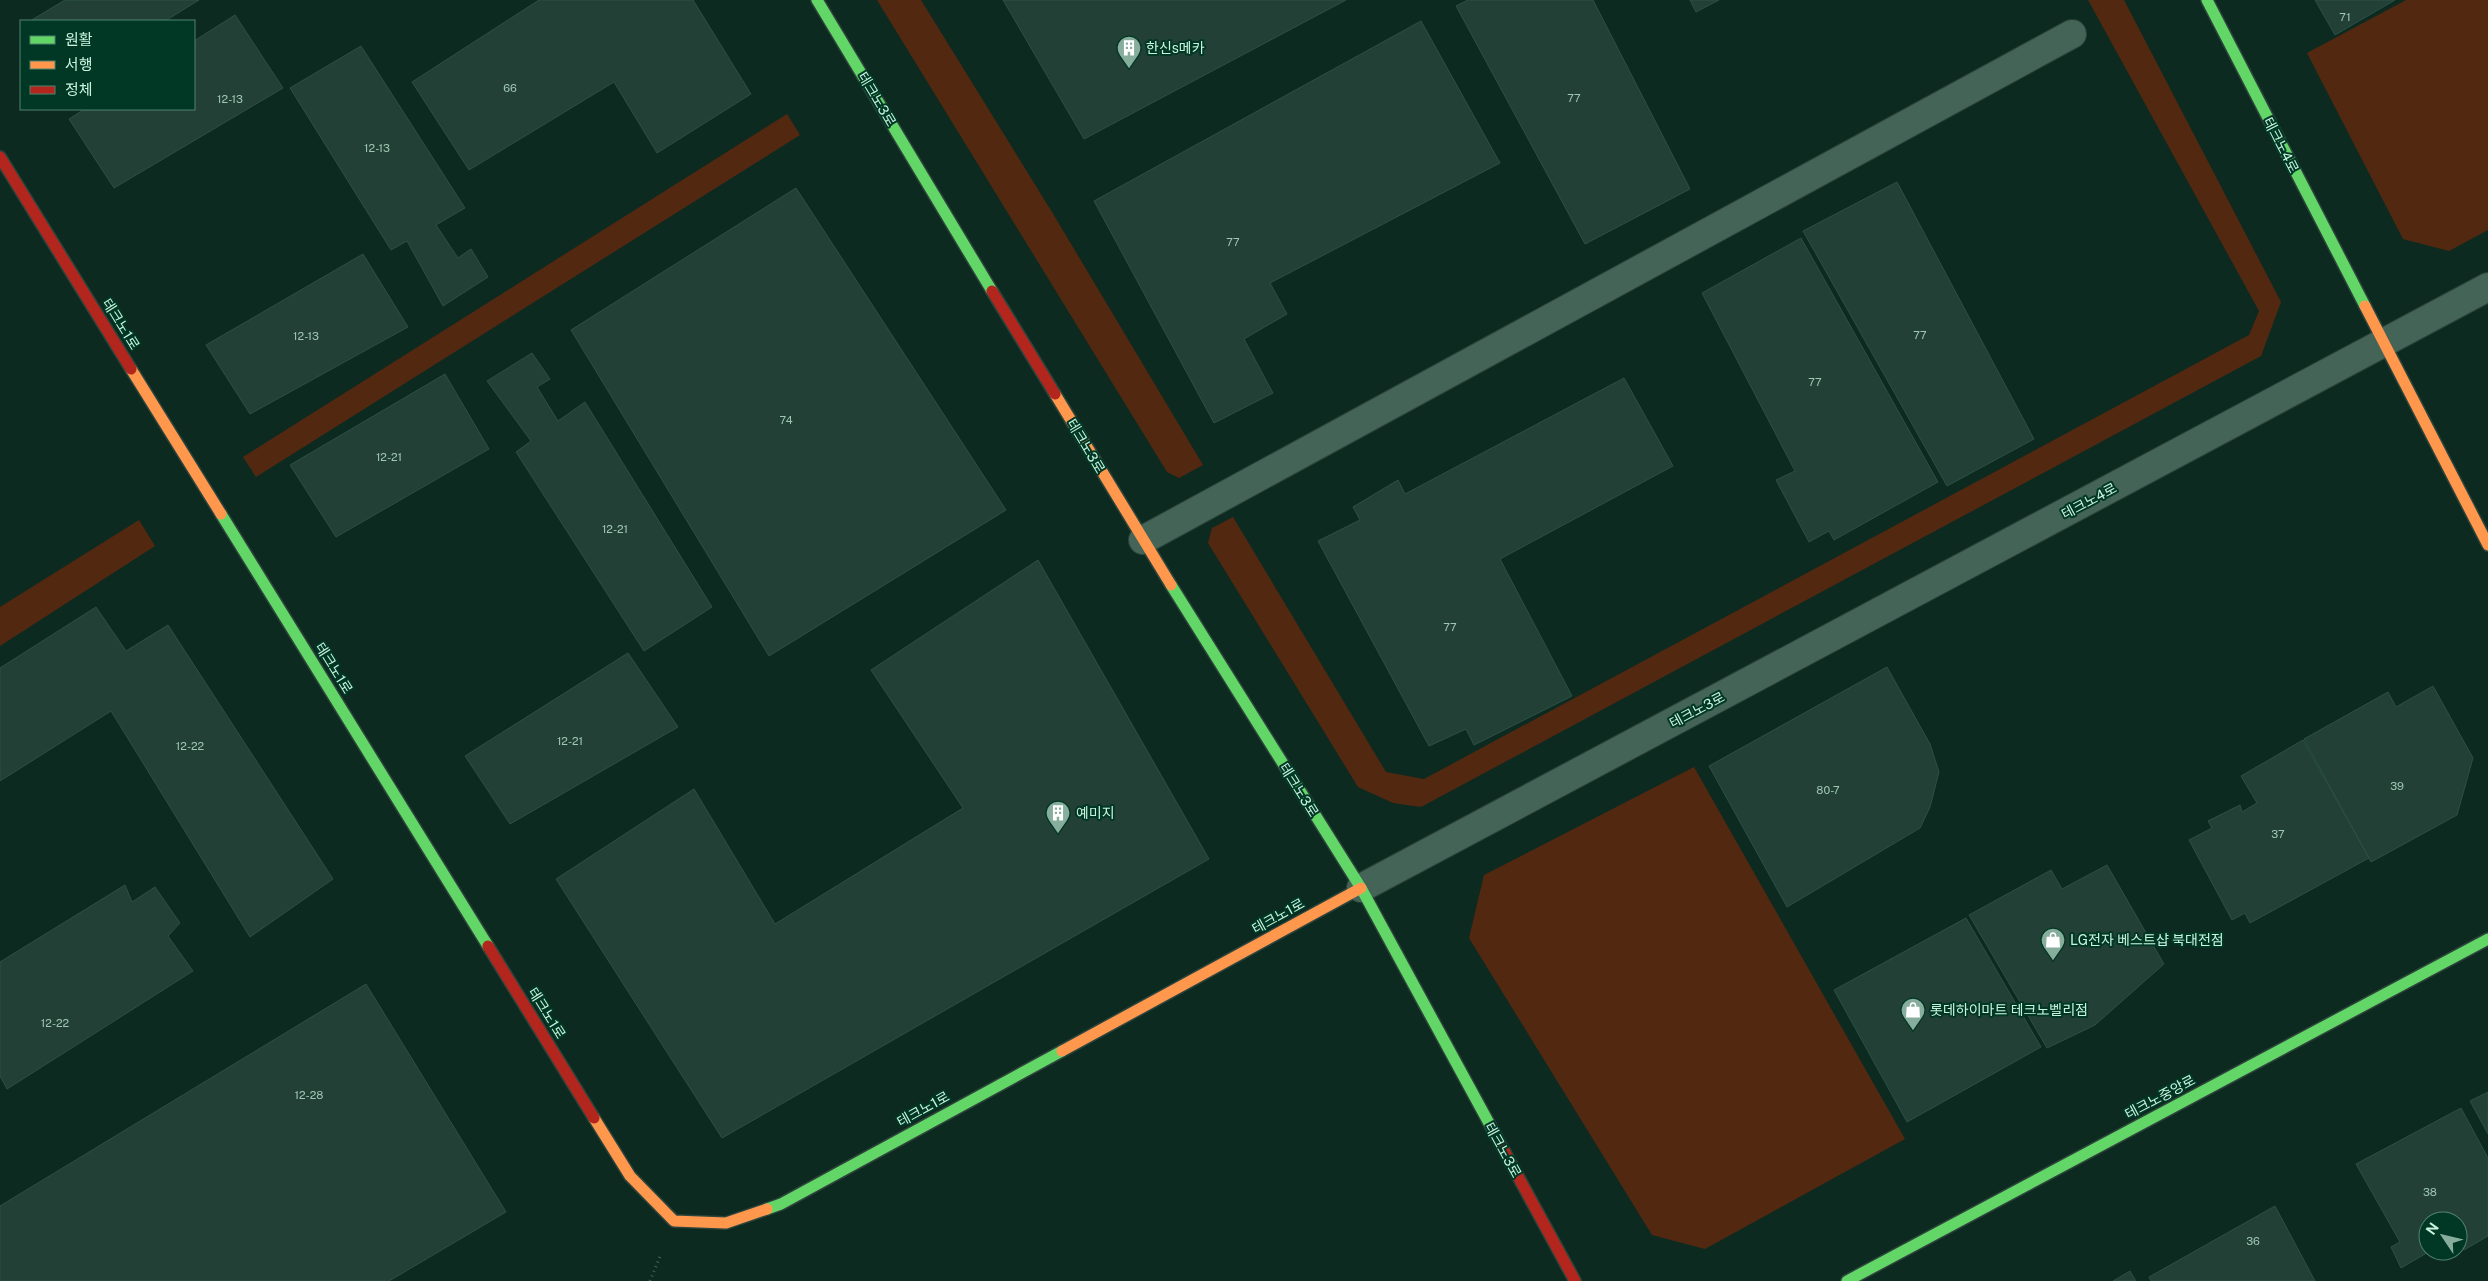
<svg xmlns="http://www.w3.org/2000/svg" width="2488" height="1281" font-family="'Public Sans','Noto Sans KR',sans-serif">
<rect width="100%" height="100%" fill="#0d2a21"/>
<path fill="#522811" d="M877,0H921L1055,217L1203,465L1179,478L1167,472Z
M2088,0H2124L2281,302L2261,356L1421,807L1393,803L1358,787L1208,543L1212,528L1233,517L1386,772L1424,779L2249,335L2259,311Z
M2406,0H2488V230L2449,251L2403,239L2307,53Z
M787,114L800,135L256,477L243,457Z
M139,520L155,546L0,646V607Z
M1694,767L1905,1139L1705,1249L1652,1235L1469,938L1484,875Z"/>
<path fill="#234037" stroke="#2c5045" d="M65,0H199L165,21H30Z
M539,0H693L751,94L657,153L614,82L469,170L412,82Z
M1003,0H1346L1084,139Z
M1468,0H1593L1690,189L1585,244L1456,6Z
M1690,0H1719L1696,12Z
M2315,0H2395L2335,35Z
M235,15L283,88L114,188L69,119L85,109H194V41Z
M1421,21L1500,163L1270,283L1287,314L1244,339L1273,393L1214,423L1094,201Z
M361,46L465,208L436,225L458,258L471,249L488,277L443,306L407,241L391,250L290,88Z
M1897,182L2034,439L1947,486L1803,231Z
M796,188L1006,510L769,656L571,330Z
M1801,238L1938,482L1834,540L1829,531L1809,542L1776,480L1795,471L1702,293Z
M363,254L408,327L250,414L206,345Z
M532,353L550,379L537,387L558,421L585,402L712,607L644,651L516,452L531,441L487,381Z
M445,374L489,449L336,537L290,465Z
M1624,378L1673,466L1500,559L1572,696L1474,745L1466,729L1429,746L1318,541L1360,520L1353,507L1398,480L1405,494Z
M1038,560L1209,859L722,1138L556,879L694,789L775,924L963,808L871,670Z
M96,607L126,651L168,625L333,879L250,937L111,711L0,781V668Z
M628,653L678,727L510,824L465,756Z
M1887,667L1930,744L1939,772L1930,807L1920,828L1787,907L1709,766Z
M2433,686L2473,758L2457,815L2371,862L2304,739L2388,692L2396,707Z
M2303,740L2369,858L2250,923L2245,913L2232,920L2189,840L2212,828L2208,821L2240,805L2242,812L2257,803L2241,776Z
M2107,865L2164,964L2095,1025L2047,1048L1969,915L2051,870L2062,889Z
M125,885L132,902L155,887L180,923L168,936L193,971L7,1089L0,1076V962Z
M1966,918L2041,1047L1907,1122L1834,990Z
M366,984L506,1212L389,1281H0V1206Z
M2488,1092V1134L2470,1101Z
M2461,1108L2488,1158V1236L2464,1250L2458,1238V1221H2428L2430,1251L2401,1268L2391,1247L2400,1242L2356,1164Z
M2275,1206L2315,1281H2151L2149,1277Z
M2130,1271L2136,1281H2113Z"/>
<g fill="none" stroke-linecap="round" stroke-linejoin="round">
<defs>
<path id="street" d="M1143,540L2072,34
M1361,888L2488,287"/>
<path id="fast" d="M817,0L992,291
M2207,0L2365,306
M221,514L488,946
M1171,585L1361,888L1496,1136
M767,1209L781,1204L1062,1051
M1847,1281L2488,939"/>
<path id="slow" d="M2365,306L2488,545
M131,369L221,514
M1055,394L1171,585
M1062,1051L1361,888
M594,1118L630,1176L674,1221L726,1223L767,1209"/>
<path id="jam" d="M0,157L131,369
M992,291L1055,394
M488,946L594,1118
M1496,1136L1575,1281"/>
</defs>
<use href="#street" stroke="#2d443b" stroke-width="30"/>
<use href="#fast" stroke="#2d443b" stroke-width="14"/>
<use href="#slow" stroke="#2d443b" stroke-width="14"/>
<use href="#jam" stroke="#2d443b" stroke-width="14"/>
<path stroke="#476358" stroke-width="3" stroke-dasharray="1 4" stroke-linecap="butt" d="M650,1281L661,1254"/>
<use href="#street" stroke="#436457" stroke-width="28"/>
<use href="#fast" stroke="#63d668" stroke-width="11"/>
<use href="#slow" stroke="#ff974d" stroke-width="11"/>
<use href="#jam" stroke="#b3261e" stroke-width="11"/>
</g>
<defs>
<symbol id="building-pin" viewBox="-11 -11 22 30"><path d="M0 17L-7.5 6A9.5 9.5 0 1 1 7.5 6Z" fill="#87ad9c" stroke="#003725"/><path d="M-4-6H4V6H1V3H-1V6H-4ZM-2.5-4.3h1.7v1.8h-1.7ZM.8-4.3h1.7v1.8H.8ZM-2.5-1h1.7V.8h-1.7ZM.8-1h1.7V.8H.8Z" fill="#fff"/></symbol>
<symbol id="shop-pin" viewBox="-11 -11 22 30"><path d="M0 17L-7.5 6A9.5 9.5 0 1 1 7.5 6Z" fill="#87ad9c" stroke="#003725"/><path d="M-5-2.5h2.3a2.7 3.5 0 0 1 5.4 0H5L5.5 6h-11ZM-1.5-2.5h3a1.5 2.3 0 0 0-3 0Z" fill="#fff"/></symbol>
</defs>
<g fill-rule="evenodd">
<use href="#building-pin" x="1115" y="34" width="28" height="38"/>
<use href="#building-pin" x="1044" y="799" width="28" height="38"/>
<use href="#shop-pin" x="2039" y="926" width="28" height="38"/>
<use href="#shop-pin" x="1899" y="996" width="28" height="38"/>
</g>
<g text-anchor="middle" stroke-width="4" stroke-linejoin="round" paint-order="stroke">
<g font-size="11" fill="#9fc7b4">
<text x="2345" y="21">71</text>
<text x="510" y="92">66</text>
<text x="1574" y="102">77</text>
<text x="230" y="103">12-13</text>
<text x="377" y="152">12-13</text>
<text x="1233" y="246">77</text>
<text x="1920" y="339">77</text>
<text x="306" y="340">12-13</text>
<text x="1815" y="386">77</text>
<text x="786" y="424">74</text>
<text x="389" y="461">12-21</text>
<text x="615" y="533">12-21</text>
<text x="1450" y="631">77</text>
<text x="570" y="745">12-21</text>
<text x="190" y="750">12-22</text>
<text x="2397" y="790">39</text>
<text x="1828" y="794">80-7</text>
<text x="2278" y="838">37</text>
<text x="55" y="1027">12-22</text>
<text x="309" y="1099">12-28</text>
<text x="2430" y="1196">38</text>
<text x="2253" y="1245">36</text>
</g>
<g font-size="14" fill="#c8f4de" stroke="#003725" text-anchor="start">
<text x="1146" y="53">한신s메카</text>
<text x="1076" y="818">예미지</text>
<text x="2070" y="945">LG전자 베스트샵 북대전점</text>
<text x="1930" y="1015">롯데하이마트 테크노벨리점</text>
</g>
<g font-size="14" fill="#c8f4de" stroke="#003725">
<text transform="translate(877 99) rotate(59)" y="5">테크노3로</text>
<text transform="translate(2281 145) rotate(63)" y="5">테크노4로</text>
<text transform="translate(121 324) rotate(58)" y="5">테크노1로</text>
<text transform="translate(1086 446) rotate(59)" y="5">테크노3로</text>
<text transform="translate(2089 501) rotate(-28)" y="5">테크노4로</text>
<text transform="translate(334 668) rotate(58)" y="5">테크노1로</text>
<text transform="translate(1697 710) rotate(-28)" y="5">테크노3로</text>
<text transform="translate(1299 790) rotate(58)" y="5">테크노3로</text>
<text transform="translate(1278 916) rotate(-29)" y="5">테크노1로</text>
<text transform="translate(547 1013) rotate(58)" y="5">테크노1로</text>
<text transform="translate(2160 1097) rotate(-28)" y="5">테크노중앙로</text>
<text transform="translate(923 1109) rotate(-29)" y="5">테크노1로</text>
<text transform="translate(1503 1150) rotate(61)" y="5">테크노3로</text>
</g>
</g>
<rect x="20" y="20" width="175" height="90" fill="#003725" stroke="#50836f"/>
<rect x="30" y="36" width="25" height="8" fill="#63d668" stroke="#50836f"/>
<text x="65" y="45" font-size="15" fill="#c8f4de">원활</text>
<rect x="30" y="61" width="25" height="8" fill="#ff974d" stroke="#50836f"/>
<text x="65" y="70" font-size="15" fill="#c8f4de">서행</text>
<rect x="30" y="86" width="25" height="8" fill="#b3261e" stroke="#50836f"/>
<text x="65" y="95" font-size="15" fill="#c8f4de">정체</text>
<g transform="translate(2443 1236) rotate(305)"><circle r="24" fill="#003725" stroke="#50836f"/>
<path d="M0-4L9 19L0 12L-9 19Z" fill="#87ad9c"/>
<text y="-8" font-size="14" font-weight="bold" text-anchor="middle" fill="#c8f4de">N</text>
</g>
</svg>
